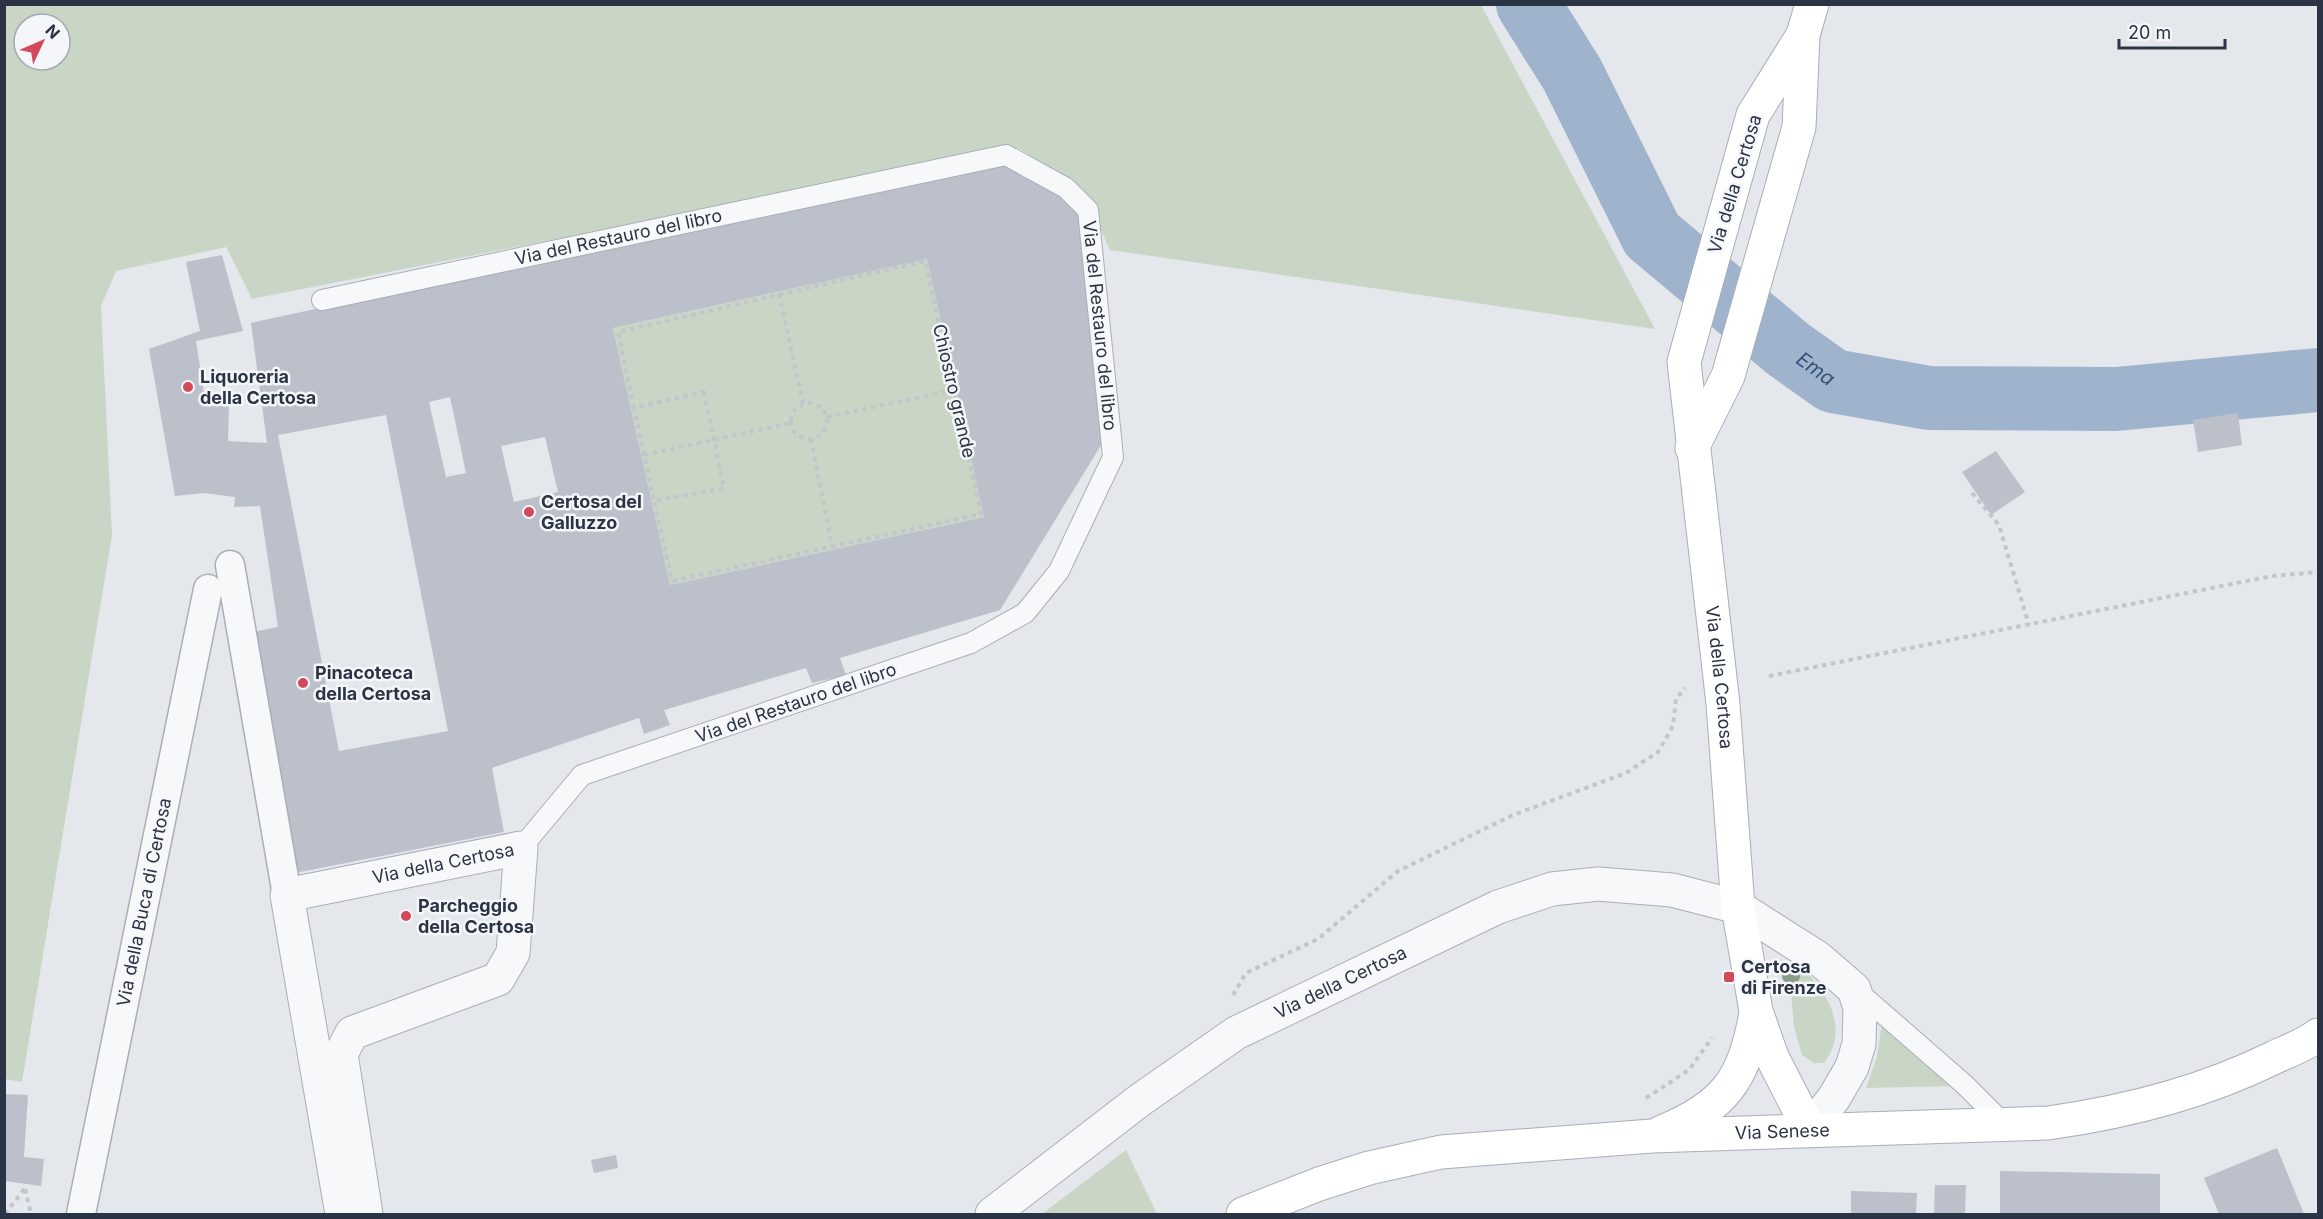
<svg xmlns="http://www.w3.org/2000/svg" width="2323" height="1219" font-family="Inter,sans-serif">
<rect width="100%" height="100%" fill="#e4e7ec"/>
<path fill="#c9d6c5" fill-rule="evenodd" d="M4,5H1481L1655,329L1110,250L1082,188L1018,148L252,299L226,247L116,271L101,306L112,535L22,1082L5,1079ZM24,24H60V60H24Z
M927,259L984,517L670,585L613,328Z
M1800,966C1828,991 1850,1029 1824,1063H1814L1802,1055L1794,1027L1789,967Z
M1882,1023L1953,1086L1866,1088L1877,1057Z
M1126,1150L1157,1214H1042Z"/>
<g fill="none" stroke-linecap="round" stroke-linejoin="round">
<path stroke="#9fb4cc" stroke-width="64" id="s1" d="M1528,4L1572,74L1652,235L1788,349L1833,381L1929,398L2116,399L2318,380"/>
</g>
<path fill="#bbc0ca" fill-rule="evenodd" d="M1006,158L1078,209L1103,442L1000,610L840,658L846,675L812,683L806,668L664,710L670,725L644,734L639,718L492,768L504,832L295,873L248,633L278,627L260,506L234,507L235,497L204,493L175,496L149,349L200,331L186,262L222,255L243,331L196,341L206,406L229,403L228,441L267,443L251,323ZM927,259L984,517L670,585L613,328ZM450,397L466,473L446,477L429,402ZM386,415L448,731L339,751L278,435ZM545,437L558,492L514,502L501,446Z
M2238,413L2242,445L2198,452L2193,420Z
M1996,451L2025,492L1991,515L1962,472Z
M5,1094L28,1095L24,1157L44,1159L41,1186L5,1181Z
M2277,1148L2304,1214H2219L2204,1178Z
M616,1155L618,1168L594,1173L591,1160Z
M2000,1171L2160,1174V1214H2000Z
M1935,1185H1966L1965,1214H1934Z
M1851,1191L1917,1193L1916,1214H1851Z"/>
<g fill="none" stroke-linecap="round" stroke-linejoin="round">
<defs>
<g id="service">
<path id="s2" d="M322,300L1006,155L1066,188L1088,210L1113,457L1059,571L1025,613L971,643L582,775L521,848"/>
<path d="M1856,990L1965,1085L2005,1125"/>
</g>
<g id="pedestrian">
<path d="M230,565L287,895"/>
<path id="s3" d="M81,1214L208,589"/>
</g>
<g id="minor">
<path id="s4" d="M342,1214L287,895L521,848L513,953L498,979L352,1033L341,1054L366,1214"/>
<path id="s5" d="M992,1214L1140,1100L1236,1033L1498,907L1552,889L1598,884L1672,890L1738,907L1818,958L1854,989L1860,1008L1859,1044L1852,1067L1834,1098L1809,1129"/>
</g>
<g id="secondary">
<path id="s6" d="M1803,35L1753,115L1684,362L1723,704L1738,907L1756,1011L1772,1057L1809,1129"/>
<path d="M1692,448L1728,376L1799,127L1803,35L1812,4"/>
<path d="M1662,1132C1726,1106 1744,1079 1756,1013"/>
<path id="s7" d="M1243,1214L1319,1184L1369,1168L1441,1152L1652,1136L2048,1123C2127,1112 2202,1093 2273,1058C2288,1051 2305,1045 2318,1035"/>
</g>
</defs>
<use href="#service" stroke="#a9aeb7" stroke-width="22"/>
<use href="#pedestrian" stroke="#a9aeb7" stroke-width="31"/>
<use href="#minor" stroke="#a9aeb7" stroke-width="35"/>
<use href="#secondary" stroke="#a9aeb7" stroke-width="35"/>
<path stroke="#c2c5cb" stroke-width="4" stroke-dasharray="4.5 4.5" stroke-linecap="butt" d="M779,294L803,403
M704,392L724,488L654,501L634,408Z
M791 421a18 18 0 1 1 36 0a18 18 0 1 1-36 0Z
M634,408L618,332L925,261L981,514L672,581L654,501
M827,417L953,390
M811,439L832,546
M644,455L791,423
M1972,493L1999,525L2029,625
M1769,676L2272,576L2318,572
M1233,995L1246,973L1318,939L1398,871L1513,815L1626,773L1658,752L1673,726L1676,699L1685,688
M1646,1098L1689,1070L1712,1038
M25,1189L31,1214
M5,1214L25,1188"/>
<use href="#service" stroke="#f7f8fa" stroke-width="20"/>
<use href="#pedestrian" stroke="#f7f8fa" stroke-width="28"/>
<use href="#minor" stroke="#f7f8fa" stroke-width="33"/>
<use href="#secondary" stroke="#fff" stroke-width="33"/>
</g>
<circle fill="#899d89" cx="1791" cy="976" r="9"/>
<g fill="#d1495b" stroke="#f4f6f9" stroke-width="2">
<circle cx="188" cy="387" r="6"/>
<circle cx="529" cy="512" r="6"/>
<circle cx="303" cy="683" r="6"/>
<circle cx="406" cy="916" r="6"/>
<rect x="1723" y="971" width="12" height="12" rx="3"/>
</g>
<g text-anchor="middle" stroke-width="5" stroke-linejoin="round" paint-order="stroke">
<g font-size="18" fill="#2b3445" stroke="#f4f6f9">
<text transform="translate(1735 184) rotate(-73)" y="6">Via della Certosa</text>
<text dy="6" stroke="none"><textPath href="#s2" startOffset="303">Via del Restauro del libro</textPath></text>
<text dy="6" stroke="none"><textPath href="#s2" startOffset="915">Via del Restauro del libro</textPath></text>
<text transform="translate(954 391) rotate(77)" y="6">Chiostro grande</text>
<text dy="6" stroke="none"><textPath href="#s6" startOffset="668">Via della Certosa</textPath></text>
<text transform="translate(796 703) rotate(-19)" y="6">Via del Restauro del libro</text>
<text dy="6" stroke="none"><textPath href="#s4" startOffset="483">Via della Certosa</textPath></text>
<text dy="6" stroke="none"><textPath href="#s3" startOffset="318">Via della Buca di Certosa</textPath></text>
<text dy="6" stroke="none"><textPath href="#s5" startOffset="420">Via della Certosa</textPath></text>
<text dy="6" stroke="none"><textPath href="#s7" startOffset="550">Via Senese</textPath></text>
</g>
<g font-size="18" font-weight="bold" fill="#2b3445" stroke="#f4f6f9" text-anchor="start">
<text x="200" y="383">Liquoreria<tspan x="200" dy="21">della Certosa</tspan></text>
<text x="541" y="508">Certosa del<tspan x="541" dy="21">Galluzzo</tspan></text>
<text x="315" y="679">Pinacoteca<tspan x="315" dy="21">della Certosa</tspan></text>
<text x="418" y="912">Parcheggio<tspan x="418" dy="21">della Certosa</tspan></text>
<text x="1741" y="973">Certosa<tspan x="1741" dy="21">di Firenze</tspan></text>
</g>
<g font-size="20" font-style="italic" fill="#34527a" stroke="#f4f6f9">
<text dy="7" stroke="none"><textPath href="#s1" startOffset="474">Ema</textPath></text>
</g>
</g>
<rect width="2323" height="1219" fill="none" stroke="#2b3445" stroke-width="12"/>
<g transform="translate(42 42) rotate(46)"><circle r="28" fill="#f4f6f9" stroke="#a4a8b1" stroke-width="1.5"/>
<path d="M0-4.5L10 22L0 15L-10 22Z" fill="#d1495b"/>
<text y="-9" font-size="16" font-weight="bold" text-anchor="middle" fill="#2b3445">N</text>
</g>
<path d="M2119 39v9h106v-9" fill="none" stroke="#2b3445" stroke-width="3"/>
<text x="2128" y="39" font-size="18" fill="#2b3445" stroke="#f4f6f9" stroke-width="4.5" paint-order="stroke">20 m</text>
</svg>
